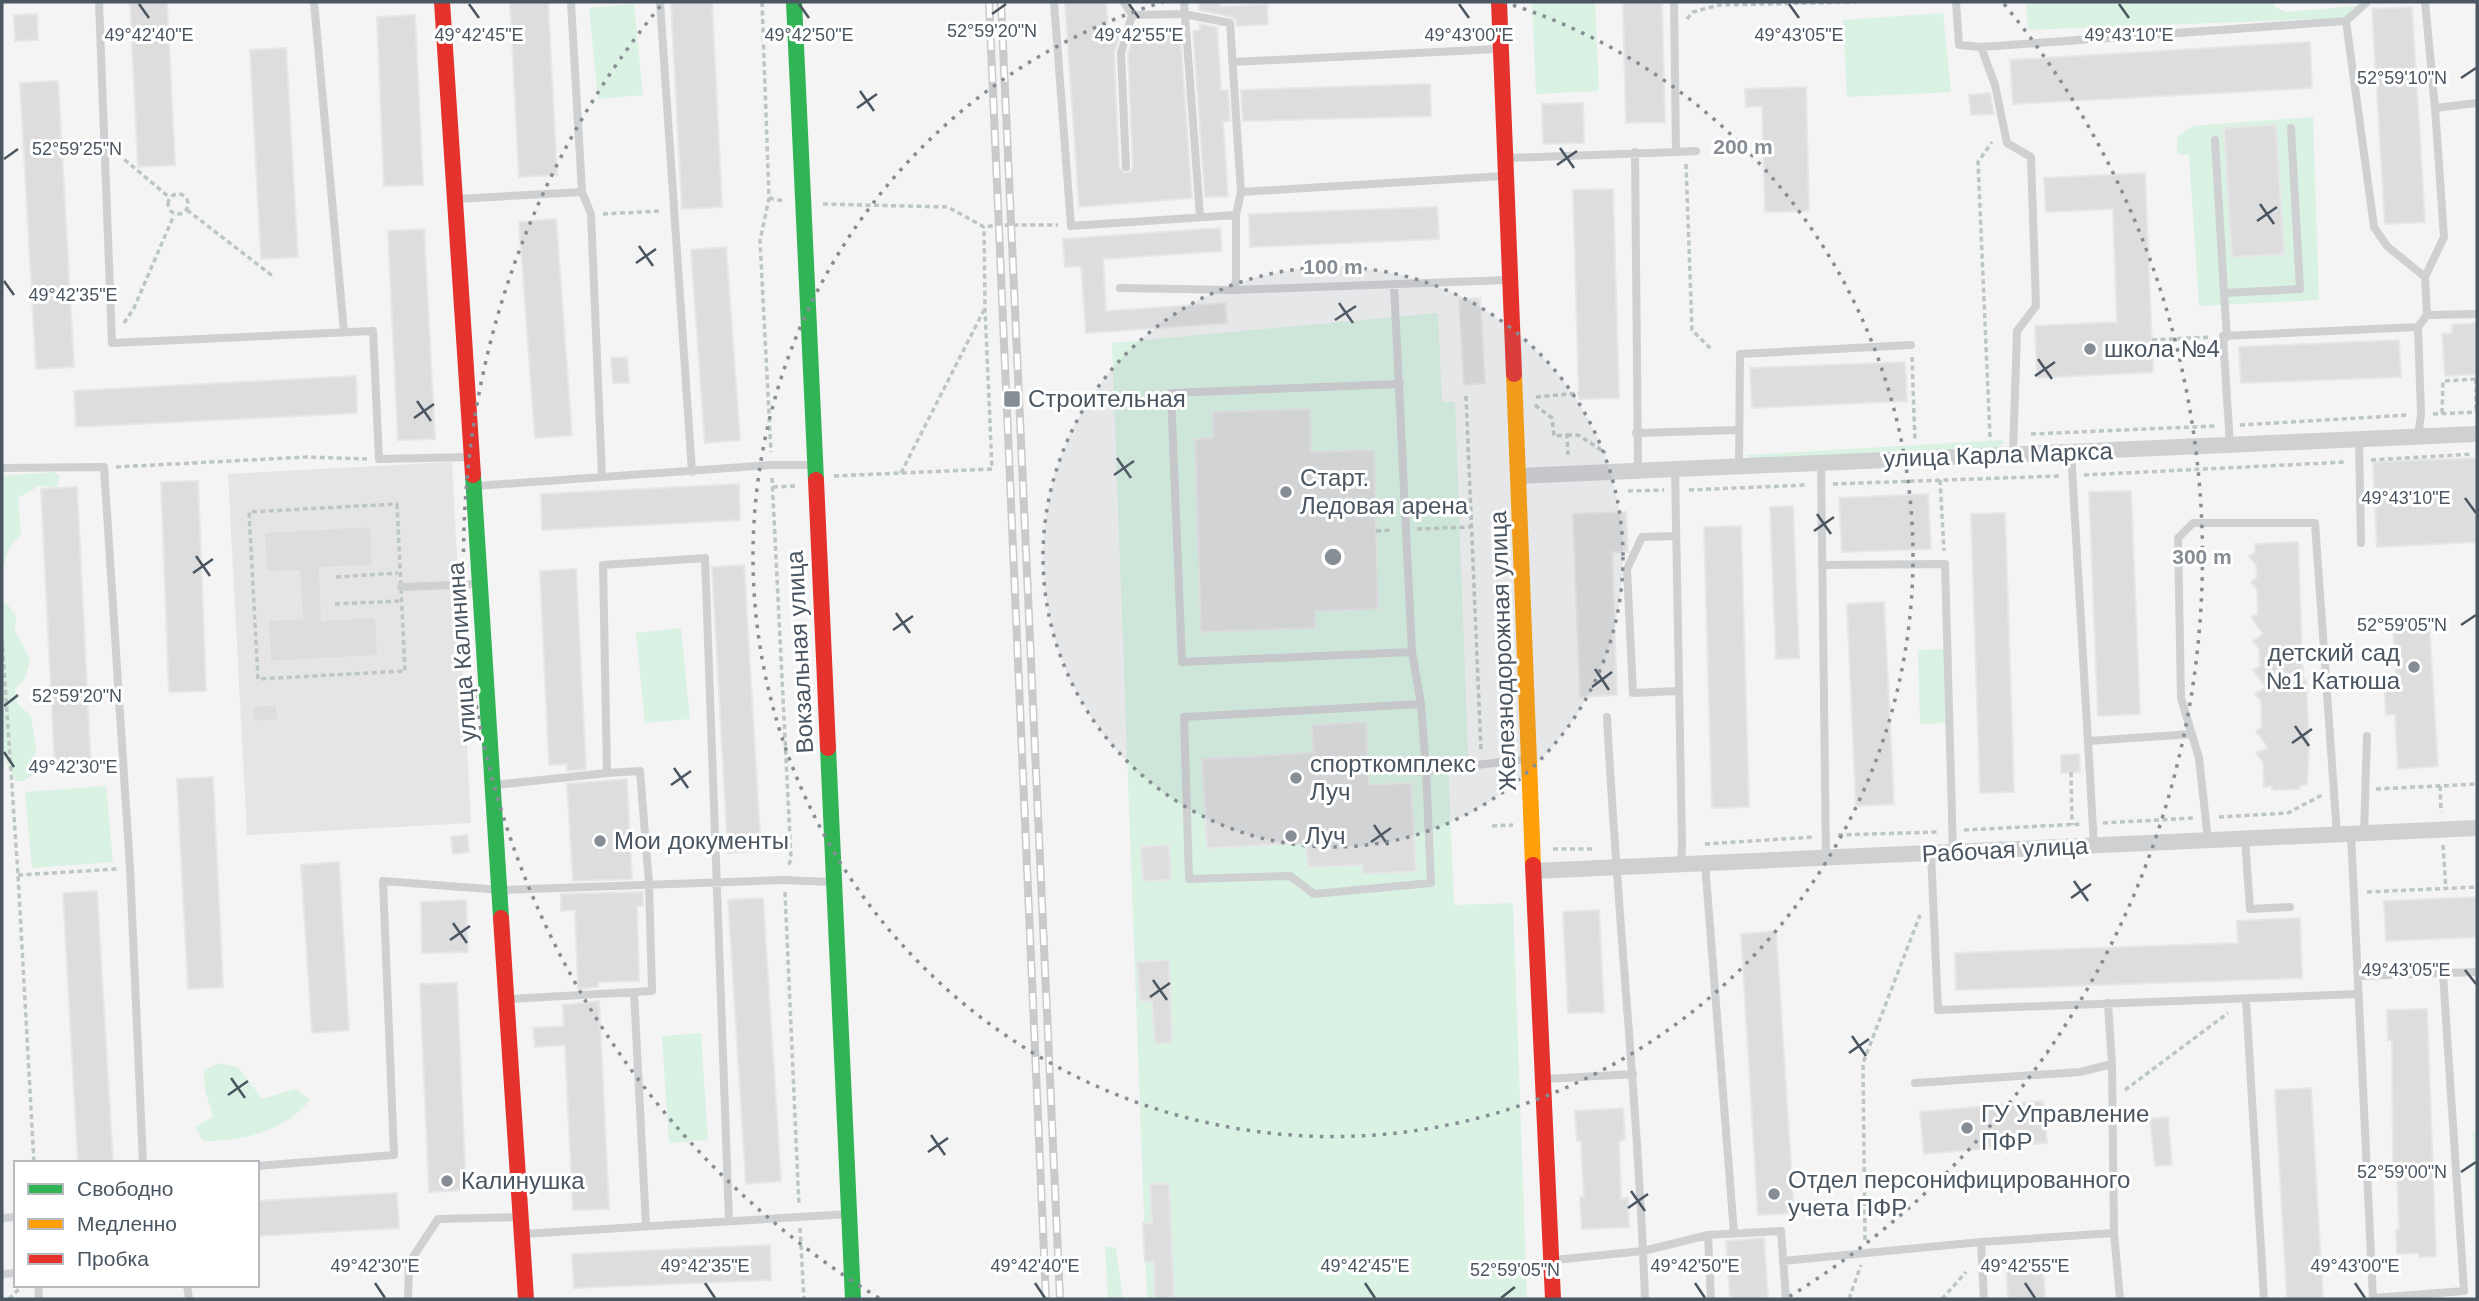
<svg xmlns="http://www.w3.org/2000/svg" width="2479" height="1301" font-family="Helvetica,sans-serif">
<rect width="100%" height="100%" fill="#f4f4f4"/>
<path fill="#e6e5e6" d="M452,462L471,823L247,835L228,474Z"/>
<path fill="#d9f2e3" d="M1532,2H1595L1599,91L1536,94Z
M2026,2H2274V6L2285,12L2356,6L2344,18L2028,30Z
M634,4L643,95L598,99L589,8Z
M1943,13L1951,92L1847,97L1843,20Z
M2313,117L2319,300L2199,306L2189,155L2177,154V138L2192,126Z
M1438,313L1442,402H1455L1468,756L1448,757L1454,905L1513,903L1527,1299H1147L1112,343Z
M2003,440L2004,444L1998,447L1751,459L1746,455Z
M54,472L60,476L57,487L39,486L18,498L21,534L10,547L2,569V476Z
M2,604L8,605L16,616L15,630L30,659L25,678L15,689L17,703L31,716L36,748L34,774L24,781H16L2,752Z
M681,628L690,719L645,723L636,633Z
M1944,649L1945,723L1920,724L1918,650Z
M106,786L113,862L32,868L25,792Z
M701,1033L708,1140L669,1143L662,1036Z
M220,1063L238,1067L262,1099L295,1089L310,1100C286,1131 241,1142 203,1141L195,1127L213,1117L205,1090L204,1070Z
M2473,1132H2477V1201H2474Z
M1105,1246L1116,1248L1123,1299H1108Z"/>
<path fill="#ddddde" stroke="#e5e6e7" stroke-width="2" d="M130,2H167L175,165L138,167Z
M510,2H548L557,175L519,177Z
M671,2H712L722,207L682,209Z
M1065,2H1106L1108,31L1121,30L1114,53L1119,167L1124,173L1130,172L1133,167L1128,54L1135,30L1171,27V32H1180L1192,198L1079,207Z
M1199,2H1220V7L1267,4L1268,24L1237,26L1236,20L1232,17L1199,10Z
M1623,2H1662L1665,122L1626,123Z
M2412,7L2425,222L2385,224L2372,9Z
M37,14L38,40L15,41L14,15Z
M415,15L423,185L384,186L377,17Z
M1200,24L1219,28H1217L1221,90H1228L1230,121L1223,122L1228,196L1205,197L1193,31L1200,30Z
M2310,42L2312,88L2013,104L2010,60Z
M286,48L298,257L261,259L250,50Z
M58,81L74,367L36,369L20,83Z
M1430,84L1431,116L1243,121L1241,90Z
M1806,87L1809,211L1765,212L1762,106L1746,107L1745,89Z
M1990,93L1994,114L1971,115L1969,95Z
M1583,103L1584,143L1543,144L1542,104Z
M2276,125L2284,254L2232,257L2224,128Z
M2145,173L2153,372L2037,378L2035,326L2117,322L2113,209L2046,212L2044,178Z
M1613,189L1619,398L1579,399L1573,190Z
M1437,207L1439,239L1250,247L1249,214Z
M556,219L572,435L535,438L519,222Z
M1220,228L1222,251L1103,259L1106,311L1225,303L1227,323L1086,333L1081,266L1065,267L1063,239Z
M424,229L435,439L398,440L388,231Z
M726,247L740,440L705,443L691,250Z
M1480,298L1485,383L1464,385L1459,299Z
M2477,323V374L2445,376L2442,334L2452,333V325Z
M2399,340L2401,377L2241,383L2239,347Z
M627,357L629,383H613L611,358Z
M1905,362L1907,401L1752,408L1750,368Z
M356,376L357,413L76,427L74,391Z
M1310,409L1311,452L1374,450L1378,609L1315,611V628L1201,632L1195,439L1213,438V412Z
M2477,458V542L2377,547L2373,462Z
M198,481L206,691L169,692L161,482Z
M739,484L740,520L542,530L541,494Z
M77,487L91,769L55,771L41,489Z
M2131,491L2140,714L2098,716L2089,492Z
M1928,494L1931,549L1842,552L1839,498Z
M1793,506L1799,658L1776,659L1770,507Z
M1626,512L1628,552H1612L1617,695L1580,697L1573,514Z
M2005,513L2014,792L1980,793L1971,514Z
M371,526L373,566L320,568L322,620L376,617L378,656L270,662L268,620L302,618L299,571L266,572L264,532Z
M1741,526L1749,807L1712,808L1704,527Z
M2298,542L2303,680H2306L2309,745L2307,785H2300V789L2272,790V786L2264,787L2263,762L2256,753L2268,748L2256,731L2262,728L2261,701L2255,694L2266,687L2253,670L2260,666L2259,648L2253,641L2263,634L2251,617L2258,614L2257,589L2251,582L2257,577L2256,565L2249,556L2255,553V544Z
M744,565L761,851L728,853L712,567Z
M576,569L586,769L567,771V764L549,765L540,571Z
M1884,602L1894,804L1856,806L1847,604Z
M2429,622L2438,766L2398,769L2395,714L2386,715L2384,677L2396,676L2393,624Z
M277,704L278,720L253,722L252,706Z
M1366,722L1369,785L1411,783L1416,871L1363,874L1362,865L1308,867L1306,843L1207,848L1202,759L1313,753L1312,725Z
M2079,754L2080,772L2061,773V755Z
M213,777L223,987L188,989L177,779Z
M627,779L632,879L573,881L567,784Z
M467,835L469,852L453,854L451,837Z
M1169,845L1171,880L1143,881L1141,847Z
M339,862L349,1030L312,1033L301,865Z
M97,891L113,1163H78L63,893Z
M643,892V906H637L639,981L598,982V987L578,989L575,910L561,911V894Z
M2477,897V937L2386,941L2384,901Z
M763,898L781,1181L746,1184L728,900Z
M466,900L468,952L422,953L421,902Z
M1599,910L1604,1012L1568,1013L1563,912Z
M2300,918L2302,978L1956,990L1955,953L2238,943L2237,921Z
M1776,931L1794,1213L1758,1215L1741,934Z
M1169,960L1172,1042L1155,1044L1152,1001H1140L1137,962Z
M457,983L466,1190L429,1192L420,984Z
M599,1001L609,1209L573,1210L565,1045L535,1047L533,1028L564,1026L563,1005Z
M2427,1009L2436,1256L2419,1257V1253L2397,1254L2396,1230H2399L2397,1165H2393L2392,1040H2388L2387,1010Z
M2311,1088L2323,1299H2287L2275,1090Z
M2043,1101L2047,1143L1924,1154L1920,1112Z
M1623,1108L1625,1140L1619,1141L1621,1199L1628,1198L1629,1227L1582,1229L1580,1197H1584L1581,1141H1577L1575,1111Z
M2168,1117L2172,1165L2155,1166L2150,1119Z
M1150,1184H1169L1174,1298L1155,1299L1154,1261L1145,1262L1143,1223H1152Z
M397,1193L399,1228L257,1236V1201Z
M1764,1238L1768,1299H1730L1726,1241Z
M770,1245L771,1280L574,1288L572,1254Z
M2043,1262L2045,1299H2008L2006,1264Z"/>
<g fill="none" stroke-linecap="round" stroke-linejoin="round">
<path stroke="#bcc7c4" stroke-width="3.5" stroke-dasharray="5 3.5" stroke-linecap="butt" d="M762,2L769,198L760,241L771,452
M1687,19L1693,12L1719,5L1856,2
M118,154L170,198
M1686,164L1692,330L1711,349
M168 204a10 10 0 1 1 20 0a10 10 0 1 1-20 0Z
M769,198L784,201
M823,204L948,207L984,227L999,225H1058
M187,210L274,277
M603,214L661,211
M124,323L134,308L174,215
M2152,340L2211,337
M1912,357L1915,442
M2476,379V412
M1466,396L1481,751
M1536,397L1579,393
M1535,405L1552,418L1554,436L1567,435L1568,455
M2442,413L2443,381L2477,379
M2433,414L2477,412
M2240,425L2408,415
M2031,434L2215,426
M1567,435H1578L1606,453
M1990,437L1978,162L1992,142
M2371,460L2472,454
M116,467L307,457L367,459
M901,473L984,310
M2084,475L2346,462
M834,476L992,469L985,308L984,227
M772,478L791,858L788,868
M1940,480L1944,551
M1833,484L2059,476
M773,487L795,486
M1689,490L1807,485
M1628,491L1664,490
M397,504L405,671L258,679L249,512Z
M1417,529L1471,527
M1376,531L1392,530
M336,577L398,573
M335,604L399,601
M2,639L18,875L34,1163
M2071,772L2072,825
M2440,786L2441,812
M2376,789L2477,784
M2219,817L2288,813L2322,795
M2103,823L2194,818
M1492,826L1513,825
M1964,830L2082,824
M1838,835L1938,832
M1705,844L1813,837
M2443,845L2446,890
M1553,849H1592
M18,875L117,869
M785,892L799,1206
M2367,892L2477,887
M2125,1090L2228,1013
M800,1228L804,1299
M1865,1240L1863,1063L1920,915
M9,1299L23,1285
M1849,1299L1861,1265
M1942,1299L1966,1272"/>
<path stroke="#ced0d2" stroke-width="8" d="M99,2L112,343L373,331L379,459L469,457
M314,2L344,332
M571,2L582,192L591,214L602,477
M660,2L692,472
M1054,2L1071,226L1236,215V279L1234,290L1120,288
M1124,2L1132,15L1184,14L1230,23L1241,192L1236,215
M1184,2L1200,216
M1674,2L1676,152L1696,151
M1956,2L1959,45L1981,47L2346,21L2367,2
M2346,21L2374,227L2387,246L2425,277L2427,315
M1981,47L1995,85L2007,143L2031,157L2036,306L2017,331L2013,454
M1232,62L1498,49
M2435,108L2477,103
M2215,140L2224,293L2300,289L2291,128
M1635,152L1638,470
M1508,158L1676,152
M1126,167L1121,53L1132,15
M1241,192L1504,176
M456,199L582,192
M2425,277L2444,237L2435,108L2425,2
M1394,285L1412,652L1182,662L1171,393L1400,384
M1234,290L1507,280
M2224,293L2227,337
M1636,433L1738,430
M2418,437L2421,414L2418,327L2427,315L2477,314
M2359,439L2361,543
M2230,445L2223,336L2418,327
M2071,452L2094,845
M1821,463L1826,858
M1739,466L1740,354L1911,345
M2,468L104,467L130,868L143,1163
M1675,469L1682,845L1681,865
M475,486L771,465H812
M1676,536L1642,537L1627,569L1633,693L1678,691
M1823,565L1945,564L1953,852
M401,587L478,584
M1412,652L1421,704
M1607,717C1617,911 1638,1105 1645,1299
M2088,741L2192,734
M1426,771L1431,883L1314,894L1290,876L1189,879L1184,717L1421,704L1426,771L1527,759
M495,785L607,773
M2364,833L2367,736
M2351,834L2373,1299
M2245,839L2250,909L2290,907
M2208,840L2199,758L2181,698L2178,538L2193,523H2315L2337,835
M1931,853L1938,1010L2359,994
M1705,863L1734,1233
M2358,976L2477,972
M634,992L646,1226
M510,999L652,991L649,884L640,771L607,773L603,565L705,558L729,1221
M2246,999L2264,1299
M2108,1003L2112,1064
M1545,1079L1633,1074
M1915,1083L2080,1072L2112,1064L2114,1233L2120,1299
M257,1166L394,1155L383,881L501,890L784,880L831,882
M2,1218L16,1217
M523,1234L849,1214
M1708,1235L1711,1299
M1554,1260L1643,1251L1708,1235L1781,1231L1786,1299
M1783,1261L1981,1242
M2,1274L16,1273
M38,1285L39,1299
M187,1285L189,1299
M2373,1298L2464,1291L2443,974
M408,1299L409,1263L438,1219L517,1217
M1984,1299L1981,1242L2114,1233"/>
<path stroke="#ced0d2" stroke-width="16" d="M1519,476L2477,434
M1533,871L2477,828"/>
<path stroke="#30b455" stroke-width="16" d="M794,2L816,480
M473,475L501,918
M828,748L853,1299"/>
<path stroke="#ff9f0a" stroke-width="16" d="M1514,374L1533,865"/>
<path stroke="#e5322d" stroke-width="16" d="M442,2L473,475
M1499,2L1514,374
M816,480L828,748
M1533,865L1553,1299
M501,918L526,1299"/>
<defs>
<path id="rail" d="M989,2L1046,1299
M1001,2L1060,1299"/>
</defs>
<use href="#rail" stroke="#c9cacc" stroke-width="8"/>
<use href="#rail" stroke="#fff" stroke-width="5" stroke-dasharray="16" stroke-linecap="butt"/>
</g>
<path fill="none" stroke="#4a5661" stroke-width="2.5" d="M139,4L149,18M469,4L479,18M799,4L809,18M1129,4L1139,18M1459,4L1469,18M1789,4L1799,18M2119,4L2129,18M992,14L1006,4M2461,78L2476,68M860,91L874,111M857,108L877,94M1560,148L1574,168M4,159L18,149M1557,165L1577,151M2260,204L2274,224M2257,221L2277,207M639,246L653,266M636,263L656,249M4,281L14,295M1339,303L1353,323M1335,320L1356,306M2038,359L2052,379M2035,376L2055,362M417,401L431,421M414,418L434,404M1117,458L1131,478M1114,475L1134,461M2465,498L2476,513M1817,514L1831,534M1814,531L1834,517M196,556L210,576M193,573L213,559M896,613L910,633M2461,625L2476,615M893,630L913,616M1595,669L1609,690M1592,687L1612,672M4,706L18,695M2295,726L2309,746M2292,743L2312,729M4,752L14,767M674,768L688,788M671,785L691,771M1374,825L1388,845M1371,842L1391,828M2074,881L2088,901M2071,898L2091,884M453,923L467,943M450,940L470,926M2465,970L2476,984M1153,980L1167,1000M1150,997L1170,983M1852,1036L1866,1056M1849,1053L1869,1039M231,1078L245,1098M228,1095L248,1081M931,1135L945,1155M928,1152L948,1138M2461,1172L2476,1162M1631,1191L1645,1211M1628,1208L1648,1194M375,1283L385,1298M705,1283L715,1298M1035,1283L1045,1298M1365,1283L1375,1298M1695,1283L1705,1298M2025,1283L2035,1298M2355,1283L2365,1298M1501,1298L1515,1287"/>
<circle cx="1333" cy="557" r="290" fill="#868d94" fill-opacity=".12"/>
<g fill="none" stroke="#868d94" stroke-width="3.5" stroke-dasharray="3.5 7">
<circle cx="1333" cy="557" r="290"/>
<path d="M1503 2A580 580 0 1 1 1163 2"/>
<path d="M879 1298A869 869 0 0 1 662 4M2004 4A869 869 0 0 1 1787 1298"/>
</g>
<g fill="#868d94" stroke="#fff" stroke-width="2.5">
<circle cx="2090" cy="349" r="7"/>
<rect x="1003" y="390" width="18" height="18" rx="3.5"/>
<circle cx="1286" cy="492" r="7"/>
<circle cx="2414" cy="667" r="7"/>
<circle cx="1296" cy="778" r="7"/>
<circle cx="1291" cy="836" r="7"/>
<circle cx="600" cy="841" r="7"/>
<circle cx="1967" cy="1128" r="7"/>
<circle cx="447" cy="1181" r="7"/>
<circle cx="1774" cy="1194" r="7"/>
</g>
<g text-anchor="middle" stroke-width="6" stroke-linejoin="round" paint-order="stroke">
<g font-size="24" fill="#4a5661" stroke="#fff" text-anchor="start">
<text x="2104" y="357">школа №4</text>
<text x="1028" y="407">Строительная</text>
<text x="1300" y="486">Старт.<tspan x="1300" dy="28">Ледовая арена</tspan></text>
<text x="2400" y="661" text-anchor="end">детский сад<tspan x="2400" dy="28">№1 Катюша</tspan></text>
<text x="1310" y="772">спорткомплекс<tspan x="1310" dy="28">Луч</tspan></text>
<text x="1305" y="844">Луч</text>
<text x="614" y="849">Мои документы</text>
<text x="1981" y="1122">ГУ Управление<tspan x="1981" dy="28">ПФР</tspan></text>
<text x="1788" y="1188">Отдел персонифицированного<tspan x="1788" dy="28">учета ПФР</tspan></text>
<text x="461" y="1189">Калинушка</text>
</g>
<g font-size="24" fill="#4a5661" stroke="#fff">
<text transform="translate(1998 455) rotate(-2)" y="8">улица Карла Маркса</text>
<text transform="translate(1503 651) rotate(-92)" y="8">Железнодорожная улица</text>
<text transform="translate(462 652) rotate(-94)" y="8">улица Калинина</text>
<text transform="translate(800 652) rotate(-93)" y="8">Вокзальная улица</text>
<text transform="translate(2005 850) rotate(-3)" y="8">Рабочая улица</text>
</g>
</g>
<g font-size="18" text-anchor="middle" fill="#4a5661" stroke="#fff" stroke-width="6" stroke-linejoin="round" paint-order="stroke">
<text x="992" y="37">52°59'20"N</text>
<text x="149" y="41">49°42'40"E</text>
<text x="479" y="41">49°42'45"E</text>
<text x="809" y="41">49°42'50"E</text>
<text x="1139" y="41">49°42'55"E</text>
<text x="1469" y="41">49°43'00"E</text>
<text x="1799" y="41">49°43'05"E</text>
<text x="2129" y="41">49°43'10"E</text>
<text x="2402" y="84">52°59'10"N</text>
<text x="77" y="155">52°59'25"N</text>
<text x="73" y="301">49°42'35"E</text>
<text x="2406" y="504">49°43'10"E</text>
<text x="2402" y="631">52°59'05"N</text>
<text x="77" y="702">52°59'20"N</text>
<text x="73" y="773">49°42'30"E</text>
<text x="2406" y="976">49°43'05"E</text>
<text x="2402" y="1178">52°59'00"N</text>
<text x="375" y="1272">49°42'30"E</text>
<text x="705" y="1272">49°42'35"E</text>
<text x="1035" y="1272">49°42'40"E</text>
<text x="1365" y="1272">49°42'45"E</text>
<text x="1695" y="1272">49°42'50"E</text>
<text x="2025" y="1272">49°42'55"E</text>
<text x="2355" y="1272">49°43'00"E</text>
<text x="1515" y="1276">52°59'05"N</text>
</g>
<circle cx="1333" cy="557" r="10" fill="#868d94" stroke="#fff" stroke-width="3.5"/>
<g font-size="21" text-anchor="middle" font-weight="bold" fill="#868d94" stroke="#fff" stroke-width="6" stroke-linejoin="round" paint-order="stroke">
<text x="1743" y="154">200 m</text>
<text x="1333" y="274">100 m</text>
<text x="2202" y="564">300 m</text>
</g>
<rect width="2479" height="1301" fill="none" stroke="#4a5661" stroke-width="7"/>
<rect x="14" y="1161" width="245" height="126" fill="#ffffff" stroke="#b7bbc0" stroke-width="2"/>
<rect x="28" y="1184" width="35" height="10" fill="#30b455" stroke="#b7bbc0" stroke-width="2"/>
<text x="77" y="1196" font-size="21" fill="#4a5661">Свободно</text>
<rect x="28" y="1219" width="35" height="10" fill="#ff9f0a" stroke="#b7bbc0" stroke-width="2"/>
<text x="77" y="1231" font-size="21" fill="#4a5661">Медленно</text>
<rect x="28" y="1254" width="35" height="10" fill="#e5322d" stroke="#b7bbc0" stroke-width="2"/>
<text x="77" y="1266" font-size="21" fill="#4a5661">Пробка</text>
</svg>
